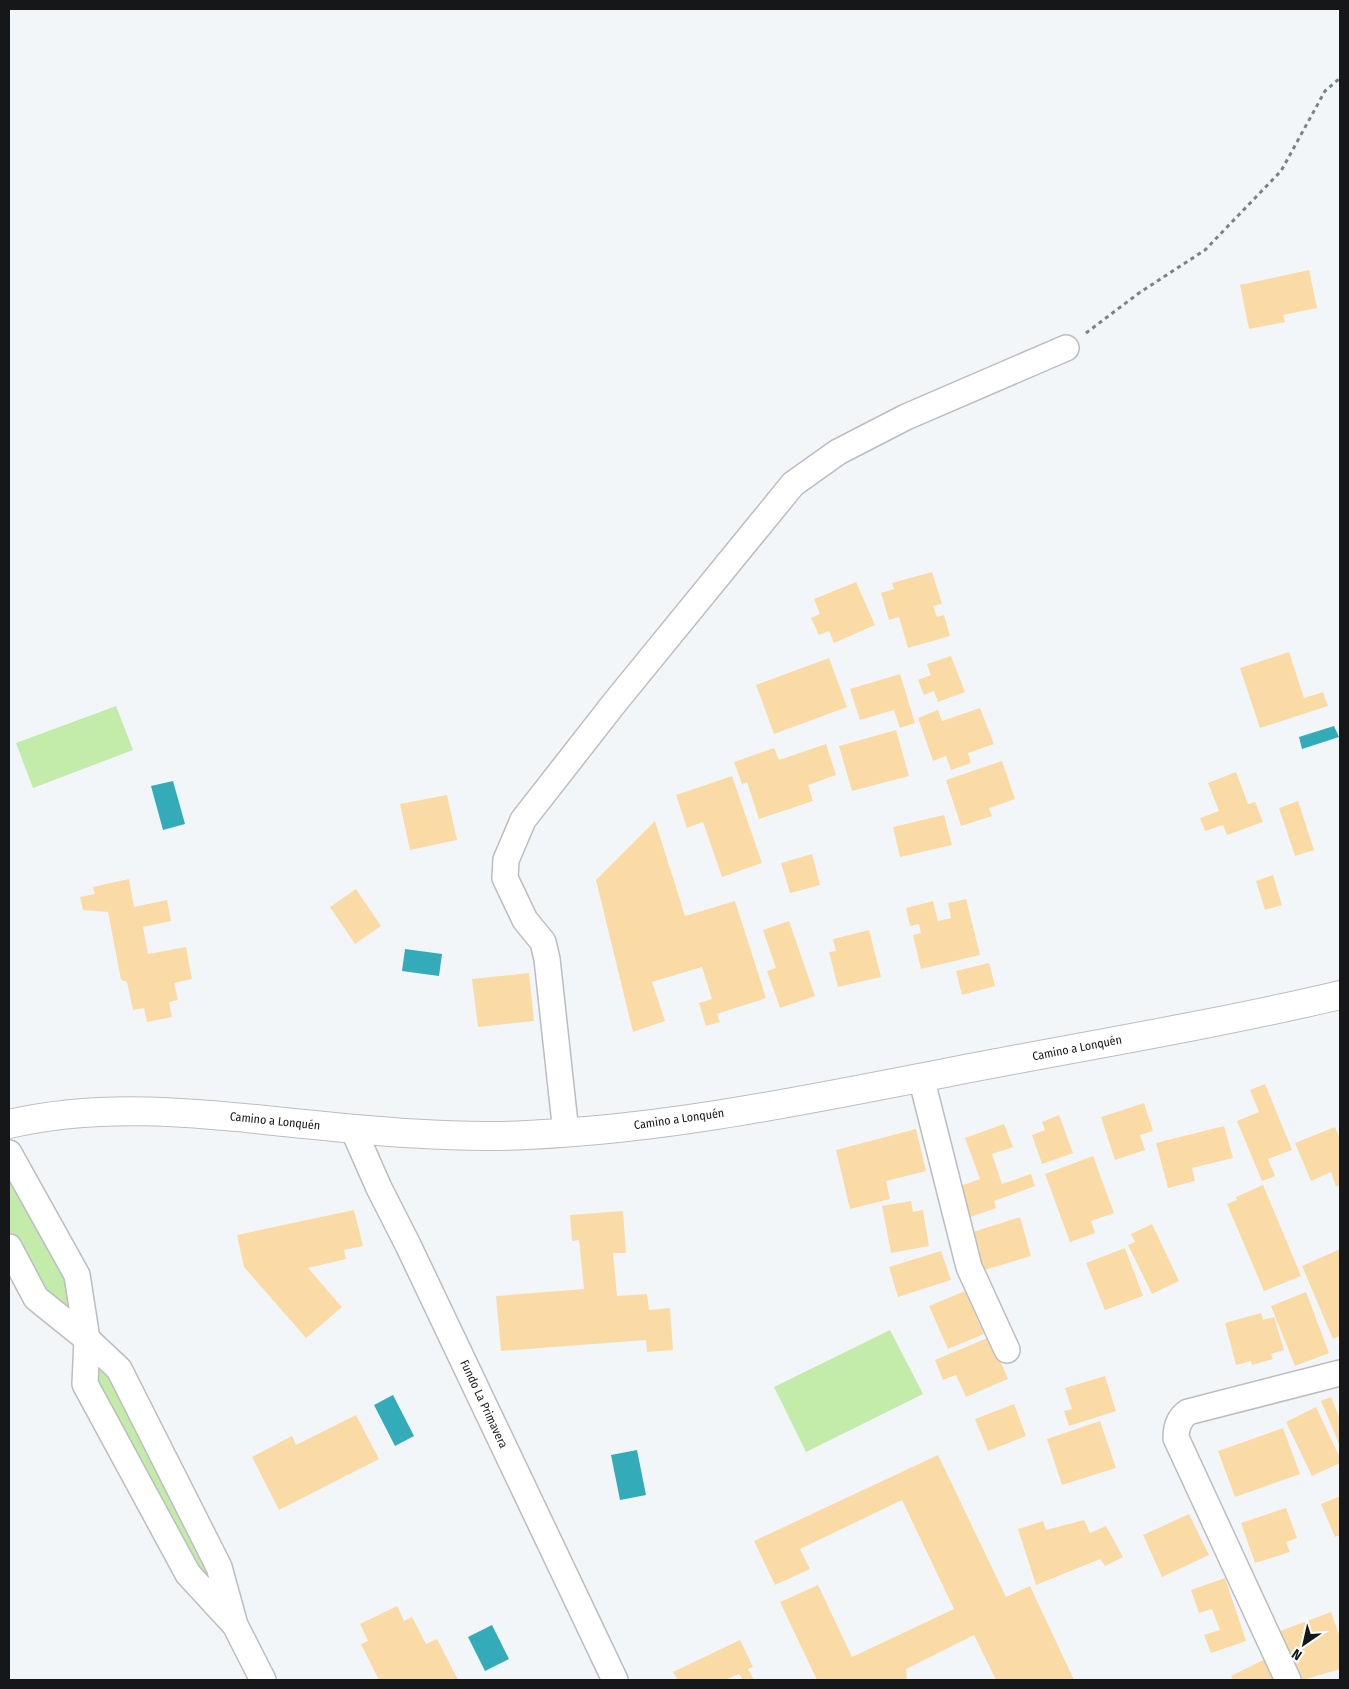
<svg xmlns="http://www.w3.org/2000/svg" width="1349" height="1689" font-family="'Fira Sans Condensed',sans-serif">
<rect width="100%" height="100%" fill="#f3f6f9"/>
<path fill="#c3eba9" d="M116,706L133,750L33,788L16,743Z
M9,1167L67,1280L76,1323L41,1294L9,1230Z
M890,1330L923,1394L806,1452L774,1387Z
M98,1364L115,1379L210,1566L215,1590L194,1571L97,1390Z"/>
<path fill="#33abb9" d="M1334,726L1339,737L1302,749L1299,737Z
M173,781L185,824L163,830L151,786Z
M405,949L442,954L439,976L402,971Z
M393,1395L414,1436L395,1446L374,1405Z
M637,1450L646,1495L620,1500L611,1455Z
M492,1625L509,1659L485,1671L468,1637Z"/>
<path fill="#fbdba5" d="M1309,270L1317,308L1283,315L1285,322L1249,329L1240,285Z
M932,572L942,604L933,606L937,617L944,615L950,636L908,648L899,617L889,620L881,593L894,589L892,583Z
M856,582L875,625L834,643L829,631L819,635L811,618L820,614L814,599Z
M1289,652L1304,698L1323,692L1328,706L1260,728L1240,668Z
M951,656L965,692L938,702L934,691L924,695L918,680L931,675L927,664Z
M829,658L847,707L774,734L756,685Z
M900,674L915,723L900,728L894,710L860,720L850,689Z
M980,708L994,744L968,753L971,763L951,770L946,756L933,761L918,718L938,710L942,721Z
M896,730L909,776L852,791L839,746Z
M826,744L836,775L808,785L813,801L759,819L747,782L742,784L734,762L774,748L779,760Z
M1002,761L1015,799L989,808L992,816L961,826L946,780Z
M1236,772L1248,804L1255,802L1263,822L1227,835L1223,825L1205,831L1200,818L1219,811L1208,783Z
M732,776L762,863L722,877L703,822L687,828L676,795Z
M447,795L457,840L410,850L400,804Z
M1298,801L1314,850L1295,856L1279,808Z
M944,815L952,845L900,857L893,827Z
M655,821L685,916L735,901L766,998L717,1014L720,1022L706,1026L699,1003L712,999L702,967L652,982L665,1021L633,1032L596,880Z
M812,854L820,885L790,893L781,863Z
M1273,875L1282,905L1265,910L1256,881Z
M129,879L134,907L167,900L171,921L143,927L148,954L186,947L192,979L174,983L178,1000L169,1002L172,1017L147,1022L144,1008L133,1010L127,982L121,980L108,912L83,910L80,897L95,894L93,887Z
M356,889L381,926L355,944L330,907Z
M966,899L980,955L921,969L913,935L921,933L919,924L910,926L906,908L933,901L938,921L951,918L948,903Z
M789,921L815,996L780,1008L767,971L776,968L763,930Z
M869,930L881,977L838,987L829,952L836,951L833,939Z
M989,963L995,986L962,995L956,971Z
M529,973L534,1021L478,1027L472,979Z
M1265,1084L1292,1150L1268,1159L1275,1176L1262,1181L1237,1121L1259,1112L1250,1090Z
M1144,1103L1153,1131L1140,1135L1145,1150L1115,1160L1101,1117Z
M1059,1115L1073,1153L1042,1164L1032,1135L1045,1130L1042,1122Z
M1004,1124L1013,1147L992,1154L1002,1184L1031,1174L1035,1186L994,1201L996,1208L965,1219L955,1188L980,1179L965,1138Z
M1224,1126L1233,1158L1192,1168L1195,1181L1168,1188L1156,1143Z
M1335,1127L1340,1139V1185L1336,1187L1331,1172L1311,1181L1295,1143Z
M916,1129L926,1171L886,1181L890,1199L850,1209L836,1150Z
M1093,1156L1114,1213L1091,1221L1095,1233L1070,1242L1045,1174Z
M1263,1185L1301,1276L1264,1291L1227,1204L1237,1200L1236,1197Z
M911,1201L913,1212L923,1210L929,1246L891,1253L882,1206Z
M354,1210L363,1246L344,1250L346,1259L308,1268L342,1307L306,1338L244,1267L237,1235Z
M623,1211L626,1253H613L617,1296L647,1294L649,1310L670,1308L673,1350L647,1352L646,1340L501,1351L496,1296L584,1289L579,1240L572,1241L570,1215Z
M1020,1217L1031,1256L978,1272L972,1254L980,1252L973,1232Z
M1152,1224L1179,1281L1152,1294L1128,1245L1135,1242L1131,1234Z
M1125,1248L1143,1296L1105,1310L1086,1263Z
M1340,1249V1336L1333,1339L1302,1266Z
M941,1251L951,1280L898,1297L889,1267Z
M965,1291L984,1334L948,1349L929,1306Z
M1306,1292L1329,1353L1295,1366L1271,1306Z
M1261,1313L1263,1320L1274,1317L1284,1350L1271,1354L1273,1359L1252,1365L1251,1361L1236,1365L1225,1323Z
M990,1337L1008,1379L966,1397L956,1375L943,1380L935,1360Z
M1105,1376L1116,1411L1069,1426L1064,1411L1072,1409L1065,1388Z
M1331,1397L1340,1419V1446L1321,1401Z
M1014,1404L1026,1436L988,1451L975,1419Z
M1316,1407L1340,1458V1463L1312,1476L1286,1422Z
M356,1415L379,1459L279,1510L252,1457L292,1436L296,1445Z
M1100,1421L1116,1468L1062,1485L1047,1439Z
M1283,1428L1300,1474L1235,1497L1218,1451Z
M938,1455L1006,1597L1030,1586L1074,1680H996L974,1635L906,1669L907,1678L903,1680H817L780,1602L818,1585L852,1657L954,1609L902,1500L800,1549L810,1569L775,1585L754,1541Z
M1340,1496V1535L1335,1537L1321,1504Z
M1286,1508L1297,1538L1286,1542L1290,1552L1255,1563L1241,1523Z
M1189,1514L1209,1555L1162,1577L1143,1535Z
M1084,1520L1090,1533L1106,1526L1123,1557L1105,1566L1100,1559L1036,1585L1018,1529L1043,1521L1046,1530Z
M1225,1578L1246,1641L1211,1653L1204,1635L1220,1630L1212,1609L1199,1613L1191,1590Z
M397,1606L404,1621L412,1617L426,1644L437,1639L458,1680H379L361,1644L368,1641L360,1624Z
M1331,1612L1340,1637V1669L1303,1680L1298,1668L1295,1669L1280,1631Z
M740,1640L753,1667L748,1669L754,1680H743L739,1674L725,1680H678L673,1672Z
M1265,1659L1275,1680H1233L1231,1676Z"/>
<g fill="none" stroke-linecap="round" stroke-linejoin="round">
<defs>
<path id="street" d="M921,1077L969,1267L1007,1350
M353,1129L379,1188L408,1245L615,1680
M566,1133L547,959L543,942L525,920L505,878L506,860L523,820L616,701L793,484L838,452L906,417L1066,348
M9,1153L77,1275L87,1339L85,1384L188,1574L235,1625
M9,1247L36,1298L87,1339L119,1369L219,1567L235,1625L263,1680
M1288,1680L1176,1438C1176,1427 1179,1418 1188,1412L1340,1373"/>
<path id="primary" d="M9,1124C100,1103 192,1112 284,1122C365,1130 446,1139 527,1135C670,1129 815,1098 955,1071C1084,1046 1213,1025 1340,995"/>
</defs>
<use href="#street" stroke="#bbbdc0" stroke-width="28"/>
<use href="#primary" stroke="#bbbdc0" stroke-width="30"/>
<path stroke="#7e8082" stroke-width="3" stroke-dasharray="4 4" stroke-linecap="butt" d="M1086,333L1139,293L1205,250L1281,171L1325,91L1340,78"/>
<use href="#street" stroke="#fff" stroke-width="25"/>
<use href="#primary" stroke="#fff" stroke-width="28"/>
</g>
<g text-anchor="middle" stroke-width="4" stroke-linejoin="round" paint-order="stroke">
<g font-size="12" fill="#161718" stroke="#fff">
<text transform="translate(1077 1048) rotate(-11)" y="4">Camino a Lonquén</text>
<text transform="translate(679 1119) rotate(-8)" y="4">Camino a Lonquén</text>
<text transform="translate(275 1121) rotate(6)" y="4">Camino a Lonquén</text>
<text transform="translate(484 1404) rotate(65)" y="4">Fundo La Primavera</text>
</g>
</g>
<rect width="1349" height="1689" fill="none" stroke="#161718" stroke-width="20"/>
<g transform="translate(1304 1644) rotate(214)" stroke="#ffffff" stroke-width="4" paint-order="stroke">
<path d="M0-4L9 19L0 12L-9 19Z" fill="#161718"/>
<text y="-8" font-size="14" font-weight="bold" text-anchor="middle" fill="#161718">N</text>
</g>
</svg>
